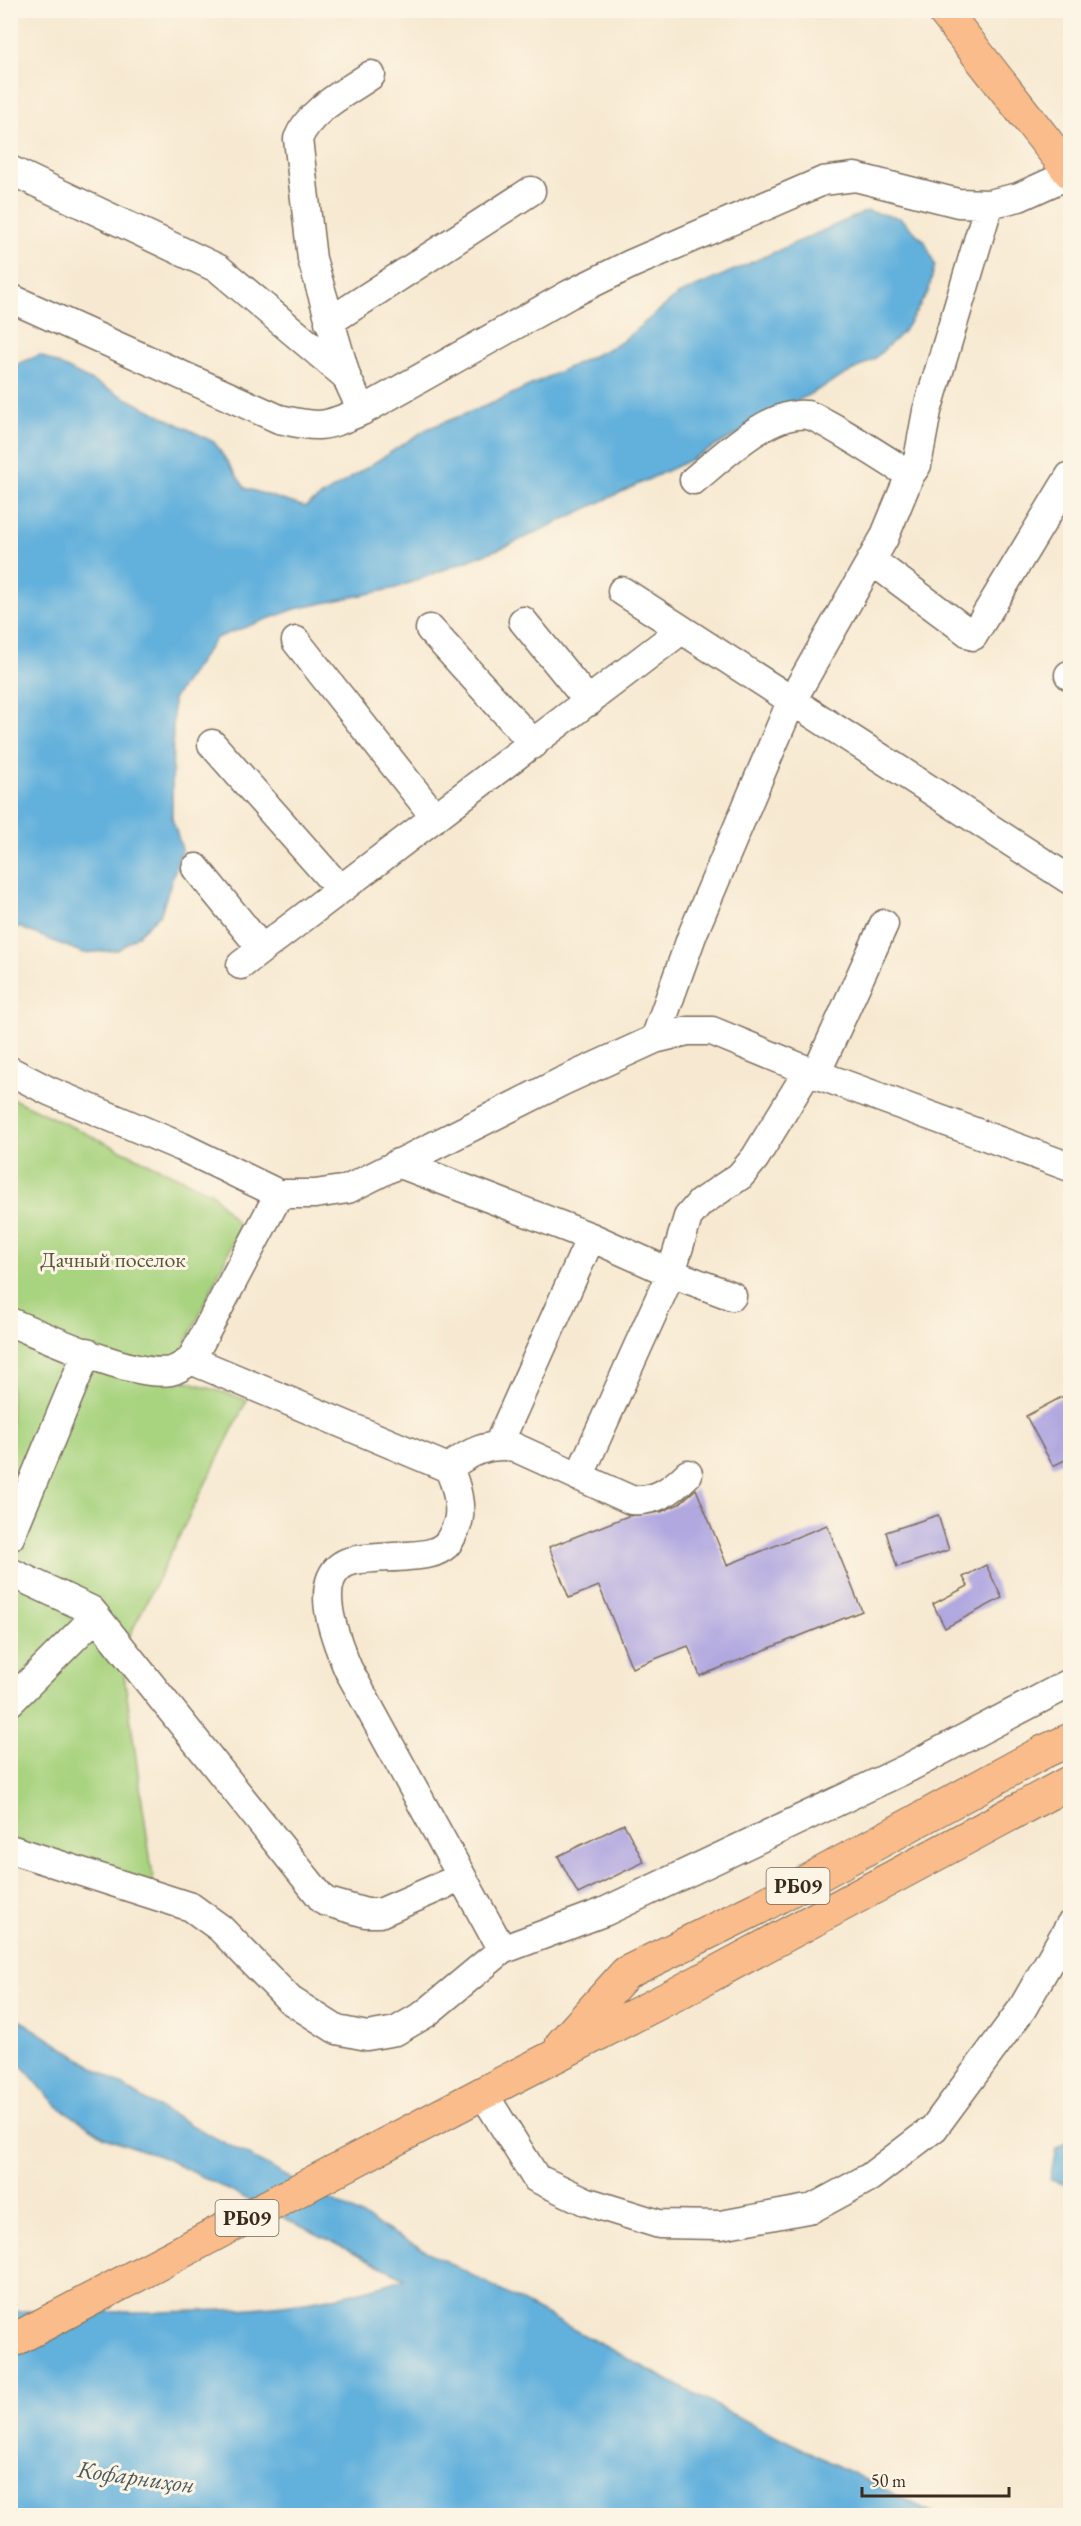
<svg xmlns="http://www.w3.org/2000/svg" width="1081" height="2526" font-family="'EB Garamond',serif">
<rect width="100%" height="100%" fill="#fcf5e5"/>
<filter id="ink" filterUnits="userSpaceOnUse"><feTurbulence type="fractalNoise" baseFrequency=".0167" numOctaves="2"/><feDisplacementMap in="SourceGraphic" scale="12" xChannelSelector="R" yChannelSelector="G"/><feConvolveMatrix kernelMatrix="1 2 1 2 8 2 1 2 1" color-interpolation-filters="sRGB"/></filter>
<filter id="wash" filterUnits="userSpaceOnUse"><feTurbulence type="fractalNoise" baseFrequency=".008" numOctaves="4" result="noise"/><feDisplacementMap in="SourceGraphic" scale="24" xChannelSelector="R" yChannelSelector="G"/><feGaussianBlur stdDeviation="1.35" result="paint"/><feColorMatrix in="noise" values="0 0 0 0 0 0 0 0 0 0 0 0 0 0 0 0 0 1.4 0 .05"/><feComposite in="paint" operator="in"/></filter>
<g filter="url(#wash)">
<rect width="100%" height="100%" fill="#f7e9d1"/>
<path fill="#a8d37f" stroke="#727e4e" stroke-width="1.5" d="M11,1098L212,1193L240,1227L171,1376L247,1400L121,1653L157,1906L11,1857Z"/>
<path fill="#62b0dc" stroke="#4e6d7d" stroke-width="1.5" d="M867,211L900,218L925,242L935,265L928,292L904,331L874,359L692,459L509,545L396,588L295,609L216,638L173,699L172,818L182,849L161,913L138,935L118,950L83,953L11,924L10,367L40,355L214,442L245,488L305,507L427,429L493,403L620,343L678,295Z
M10,2014L150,2103L726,2411L937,2515H11V2311C137,2311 285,2321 405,2278L164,2158L105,2137L57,2106L23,2067L11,2062Z
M1070,2140V2186L1050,2180L1056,2149Z"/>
<g id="blocks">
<path fill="#b1a8e0" d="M1071,1392V1457L1053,1466L1026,1416Z
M696,1489L727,1565L827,1525L862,1611L700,1676L688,1646L632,1668L599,1586L569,1598L549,1547L628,1516L661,1512L679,1504Z
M938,1515L949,1550L897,1567L886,1532Z
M986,1565L1002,1598L945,1628L933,1604L968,1586L963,1577Z
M624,1824L644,1862L578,1894L558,1856Z"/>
</g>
</g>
<g filter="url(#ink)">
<use href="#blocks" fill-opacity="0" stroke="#7d6d5d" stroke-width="1.5"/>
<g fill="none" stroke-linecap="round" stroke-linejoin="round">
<defs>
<path id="minor" d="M10,170L219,269L346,376L362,411
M10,298L279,419C320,428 323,428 362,411L570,294L631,264L823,181L855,177L958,203L989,204L1019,197L1070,174
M329,322L531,191
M346,376L312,259L298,139C309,110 347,92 371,75
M694,480C721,458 770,410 807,415C819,416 894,465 910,475
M871,560L973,636L1070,476
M622,591L1070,880
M523,621L589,702
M430,629L534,744
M296,641L435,817
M1069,675L1070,676
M212,744L340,889
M196,868L262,949
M241,965L680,631
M655,1039L693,933L791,702L884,538L910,475L917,465L927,411L989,204
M10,1071L49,1091L182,1147L279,1194H315L348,1189L563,1081L655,1039L688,1031H712L816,1074L1070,1167
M816,1074L884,924
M398,1163L591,1237L671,1273L732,1296
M279,1194L191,1360L448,1468C456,1482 463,1509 457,1525C454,1532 451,1540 446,1545C435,1555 421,1555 407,1556C391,1558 362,1557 348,1562C309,1577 337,1643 348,1669L502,1950
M10,1322C47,1337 133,1378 171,1371C179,1369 184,1365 191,1360
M498,1445L591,1237
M448,1468C470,1452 487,1443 514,1447L631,1500C655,1502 671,1491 688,1474
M579,1477L671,1273L688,1217L700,1203L740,1176L755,1158L808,1071
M10,1537L87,1352
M10,1572L91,1610L324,1901L366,1913H380L462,1877
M10,1702L96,1616
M10,1849L191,1907L220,1928L290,2000L337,2030L367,2036L396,2031L425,2014L502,1950L604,1912L908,1768L1070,1683
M483,2093L536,2178L585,2201L659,2224L721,2225L813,2208L870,2177L934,2128L1022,2009L1070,1925"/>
<path id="major" d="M943,10L1070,172"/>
<path id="highway" d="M562,2044L626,1973L758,1908L1043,1752L1070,1740
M10,2342L483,2093L676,1994L1070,1782"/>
</defs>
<use href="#minor" stroke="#7d6d5d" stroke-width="31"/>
<use href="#major" stroke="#7d6d5d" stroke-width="35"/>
<use href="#highway" stroke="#7d6d5d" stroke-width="35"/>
<use href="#minor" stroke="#fff" stroke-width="28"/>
<use href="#major" stroke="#f9bc8a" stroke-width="33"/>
<use href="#highway" stroke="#f9bc8a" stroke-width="33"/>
</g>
</g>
<g text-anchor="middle" stroke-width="6" stroke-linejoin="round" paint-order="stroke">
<g fill="#fcf5e5" stroke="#75675a" stroke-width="1.5">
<rect x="766.5" y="1868" width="63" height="36" rx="4.5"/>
<rect x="215.5" y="2200" width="63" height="36" rx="4.5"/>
</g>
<g font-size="21" font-weight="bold" fill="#3b2a1e">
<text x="798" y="1893">РБ09</text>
<text x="247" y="2225">РБ09</text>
</g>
<g font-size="22" fill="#565436" stroke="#fcf5e5">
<text x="113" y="1267">Дачный поселок</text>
</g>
<g font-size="24" font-style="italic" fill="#495960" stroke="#fcf5e5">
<text transform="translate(136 2477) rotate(8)" y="8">Кофарниҳон</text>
</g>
</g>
<rect width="1081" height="2526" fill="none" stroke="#fcf5e5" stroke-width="36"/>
<path d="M862 2487v9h147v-9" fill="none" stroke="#3b2a1e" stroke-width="3"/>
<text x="871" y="2487" font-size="18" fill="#3b2a1e" stroke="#fcf5e5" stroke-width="4.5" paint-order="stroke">50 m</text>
</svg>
